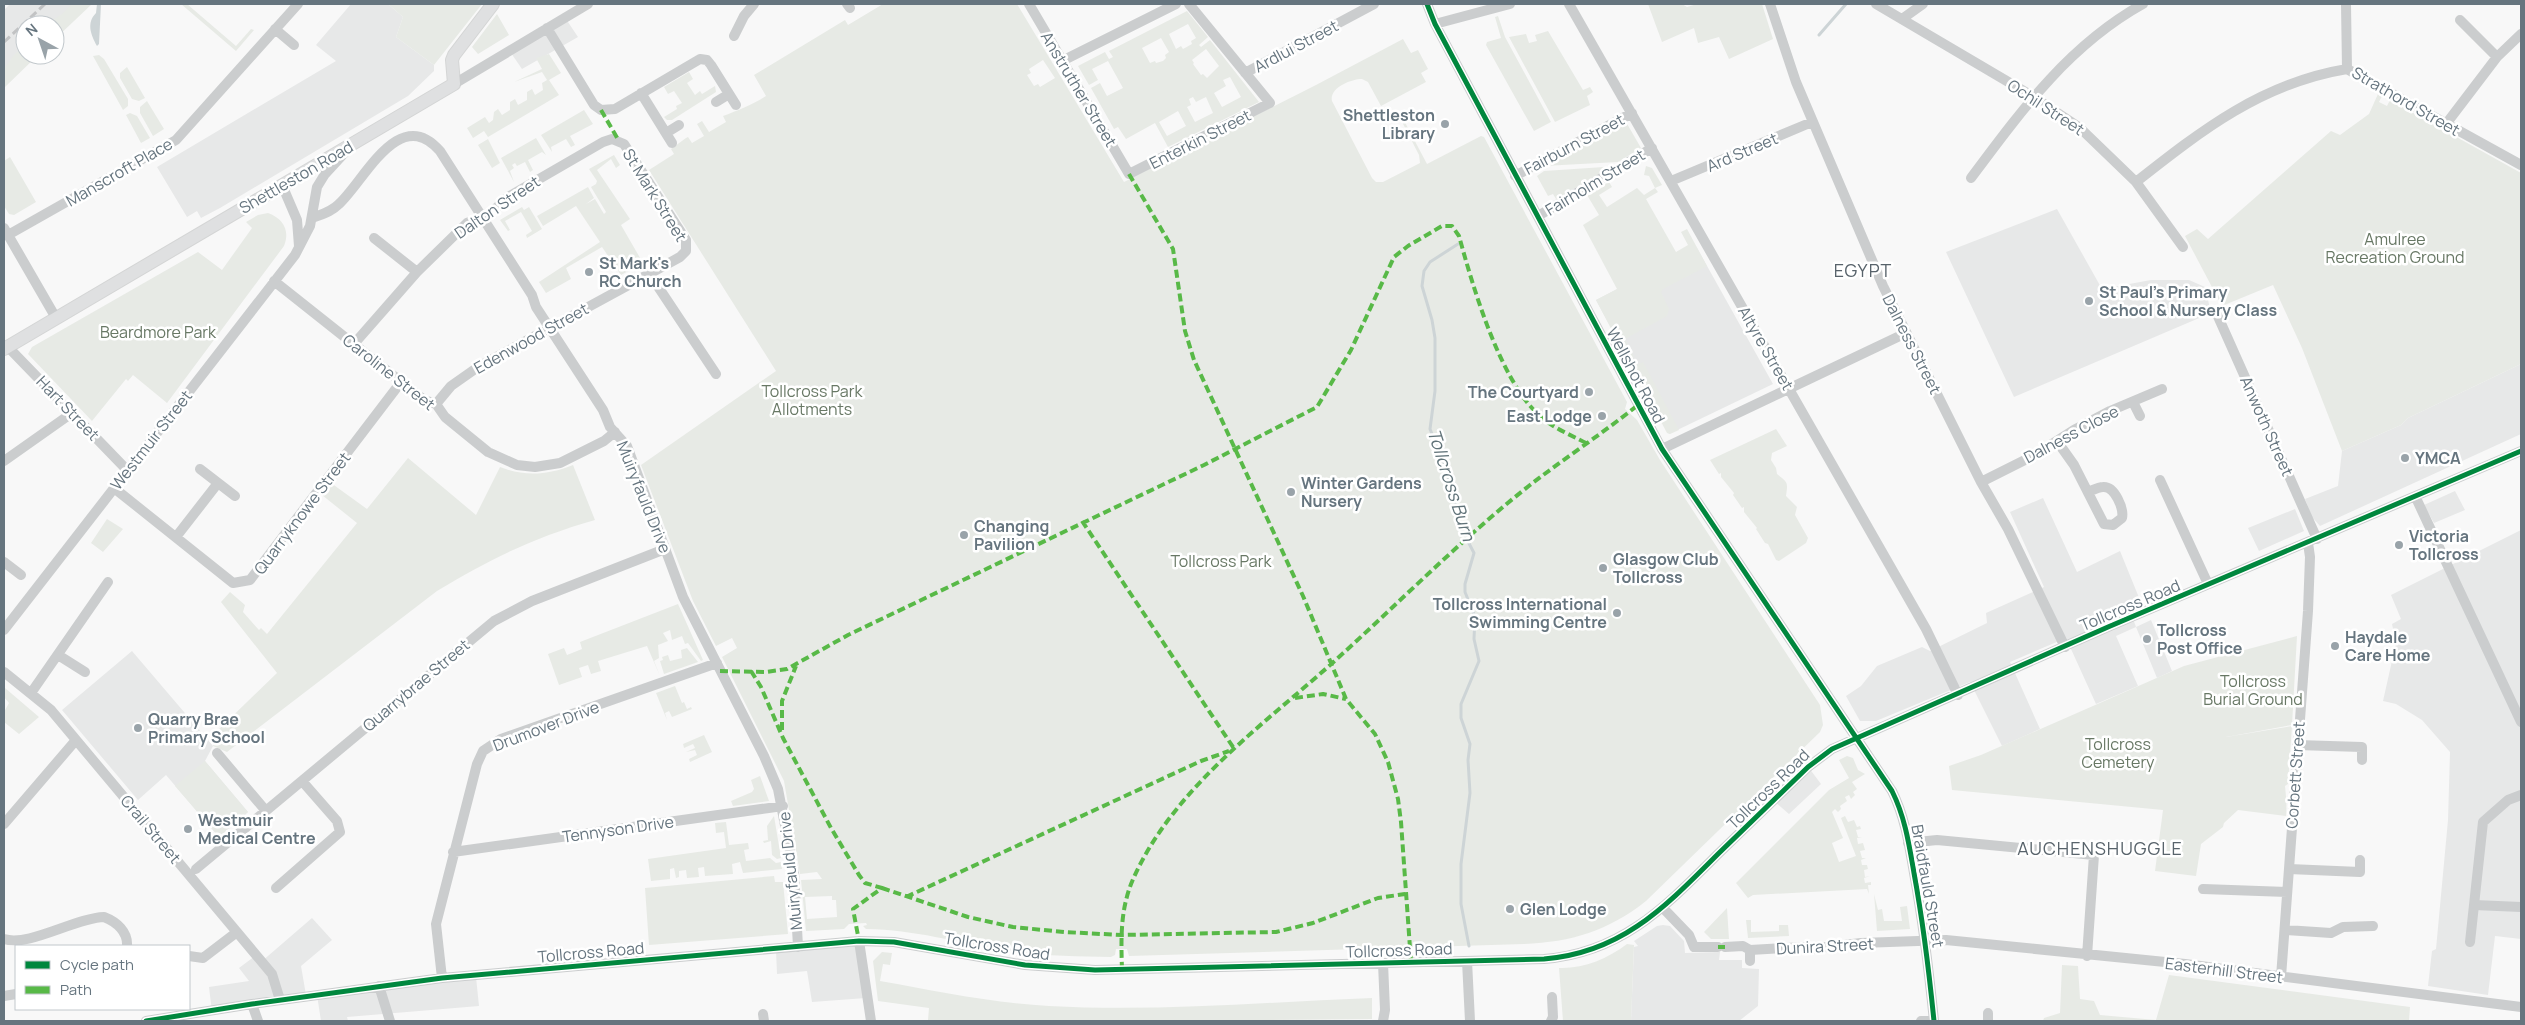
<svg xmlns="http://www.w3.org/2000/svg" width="2525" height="1025" font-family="Manrope,sans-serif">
<rect width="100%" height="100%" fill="#f8f8f8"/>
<path fill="#e7e8e8" d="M10,4H74L51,25H25V50L4,70V10Z
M351,4H388L403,17L396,37L434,65V71L408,96L220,208L201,218L197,211L187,217L157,167L336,61L316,45Z
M566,19L578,37L522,69L511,53Z
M2057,209L2102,289L2151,280H2189L2205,287L2211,313L2014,397L1946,252Z
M1697,248L1773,384L1669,434L1596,300Z
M2521,364V434L2320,526L2312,517L2305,499L2338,486L2342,451L2401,425L2408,418Z
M2455,491L2465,510L2434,523L2424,505Z
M2043,498L2077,572L2120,551L2142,605L2130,610L2136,627L2151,620L2172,671L2157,678L2136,627L2116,636L2138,686L2096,704L2066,638L2010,662L2040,729L2002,746L1970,682L1876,721H1860L1846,696L1861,686L1877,666L1922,647L1930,651L1987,623L1986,613L2044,587L2010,512Z
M2295,509L2304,531L2259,551L2248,528Z
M2521,530V939L2495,936L2488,995L2428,986L2432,951L2436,949L2448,820L2450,752L2422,720L2396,704L2383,701L2396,643L2392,624L2401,619L2391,595Z
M132,651L213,746L205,761L248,812L219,837L166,775L138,800L62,710Z
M1809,768L1821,784L1789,814L1775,802Z
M312,918L332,940L301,966L306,995L212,1012L209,987L249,981L239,968L255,956L261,962Z
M1663,925L1670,926L1684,941L1685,953L1720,952L1719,960H1742V968L1759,969L1758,1006L1739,1021H1631L1634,947L1638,946L1634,941L1657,926Z
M858,943L866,998L812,1002L807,971L777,974L776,950Z
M476,977L479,1006L347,1017L348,1021H321L317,995Z"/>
<path fill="#e7eae5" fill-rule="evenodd" d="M72,4H92L55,39V25H45L62,14Z
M181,4H187L236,46L251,29L254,30L236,51Z
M388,4H482L434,65L396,37L403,17Z
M883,4H1017L1124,182L1316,85L1403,39L1411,53L1418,50L1428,69L1421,73L1426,82L1381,106L1368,82L1362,79C1351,79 1329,88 1332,101L1372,178L1376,182H1383L1420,163L1419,155L1398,114L1400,113L1427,164L1481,136L1484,137L1627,402L1625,409L1637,420L1660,460L1820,705L1823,725L1820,732L1646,901C1608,931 1572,942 1524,944L1129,956L1127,949H1116L1115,955L1111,957C1075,956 1038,956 1003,950C956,942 915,930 866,929L863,926L867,925L866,923L849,924L844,929L806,931L801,880L822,879L817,872L800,874L784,781L722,657L737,648L732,638L716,646L693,601L641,465L776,371L649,170L674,154L671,149L686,138L688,137L692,143L704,136L697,124L702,121L709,132L726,122L723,116C739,110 752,105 766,96L754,75L845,20L848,25ZM1043,60L1055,78L1040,87L1038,84L1034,86L1027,75L1031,73L1029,69ZM832,896V900H836L837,917L807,919L805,897Z
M1648,4H1682L1687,7L1697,4H1762L1773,39L1729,59L1719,37L1698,43L1694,28L1662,42Z
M1187,11L1208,37L1199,45L1201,47L1210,40L1259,102L1168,147L1155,123L1126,139L1118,127L1114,129L1091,88L1100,83L1107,96L1123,88L1108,61L1092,69L1098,80L1089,85L1078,66L1105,52L1109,59L1113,57L1109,51ZM1188,24L1196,38L1191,41L1192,44L1183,49L1181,46L1176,49L1169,34ZM1161,38L1169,52L1165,55L1166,58L1163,61L1156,63L1155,61L1150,63L1142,48ZM1206,49L1219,66L1207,78L1203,74L1201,75L1193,64L1194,63L1192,60ZM1230,77L1241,97L1222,107L1214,93L1226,86L1223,80ZM1193,97L1196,102L1206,97L1213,113L1195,122L1187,107L1191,105L1189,99ZM1178,111L1186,126L1167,136L1159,122Z
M497,14L509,35L478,54L472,47Z
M1498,16L1505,37L1551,122L1534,131L1486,45L1487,42L1501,38L1495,17Z
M1548,31L1583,90L1590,87L1593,92L1587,96L1590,105L1555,122L1509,37L1526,34L1529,43L1537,41L1535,35Z
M25,45V55H38L4,88V69L14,55Z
M549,54L561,73L549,80L559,95L488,137L484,131L473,138L467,128L485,117L489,123L493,120L494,112L498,109L502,115L510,110V102L515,99L518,105L527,100V92L532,89L535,95L543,90L542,83L547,80L542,72L514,82L542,69L536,58Z
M99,55L104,59L128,99V106L123,110L93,56Z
M127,67L145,98L139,101L132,99L120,78V73Z
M689,72L693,79L687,83L695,95L700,91L702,94L715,86L716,92L672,120H667L664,117L677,109L676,106L682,103L674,91L668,94L664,87Z
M2378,94L2382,96L2379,102L2387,106L2390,100L2521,173V364L2408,418L2401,425L2342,451L2302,348L2273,285L2222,306L2185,236L2197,229L2208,239L2331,131L2340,135L2369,114Z
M147,101L164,129L153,136L140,113V107Z
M584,110L593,124L570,136L575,145L571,147L566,139L551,147L552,152L541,135Z
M130,113L137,116L150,138L141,143L126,115Z
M1626,122L1641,148L1618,162L1543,166Z
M536,138L546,155L542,152L528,160L533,170L530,172L525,162L517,166L515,163L512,165L514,168L510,171L514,182L501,158Z
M488,139L500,163L492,168L478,145Z
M614,155L620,165L616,168L611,159L597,170L630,219L621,225L643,263L621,275L602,247L566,268L571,279L546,293L539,282L600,242L576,206L543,226L537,216L588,187L594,198L586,204L595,199L604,214L606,212L591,187L596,184L597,181L589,169Z
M10,157L36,202L14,215L9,214L4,206V161Z
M1646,166L1652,168L1662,185L1655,188L1658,192L1646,199L1676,252L1688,245L1681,232L1687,229L1707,266L1663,289L1661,292L1669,309L1667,316L1625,339L1634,357L1628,361L1596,300L1617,289L1583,225L1599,215L1587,195L1609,182L1612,187L1599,195L1607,207L1637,188L1644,195L1655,188L1649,176L1644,175Z
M1604,167L1606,170L1556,199L1553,194L1548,196L1537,176L1544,171Z
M522,207L524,210L529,207L542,229L527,238L526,235L532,231L521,212L505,221L510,230L508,231L500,220Z
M268,213C284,219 290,231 284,246L167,403L133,375L128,381L126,379L92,421L28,354L32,347L198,252L222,270L252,228L246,222L258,215Z
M1643,362L1679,430L1670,434L1667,433L1632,367Z
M1776,429L1787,446L1772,453L1771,460L1776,468L1777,474C1788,483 1788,482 1786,496L1797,507L1795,515L1808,538L1806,543L1779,561L1776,560L1768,544L1765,543L1756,529L1757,528L1744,512V507L1742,508L1733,495L1734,493L1721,477V473L1719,474L1710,460Z
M408,458L476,515L500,467C525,477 548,475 573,465L595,520C535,537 490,559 437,591L227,752L213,746L215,733L277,673L221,602L230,592L245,605L243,612L259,630L261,628L267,634L357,523L322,495L331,483L367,509Z
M107,519L123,529L103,552L91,543Z
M678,604L703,660L701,661L688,643L685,644L682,636L672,640L670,630L663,633L668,641L658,645L659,658L654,661L660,676L647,646L598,661L601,671L591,674L588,665L579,668L582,677L559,685L548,654L564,648L567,655L582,649L580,642Z
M2297,636L2292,725L2226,737L2292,726L2288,784L2285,786C2286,796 2287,805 2286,816L2238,810L2224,823L2223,827L2201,844L2196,876L2155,871L2163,810L1952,790L1949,766L1981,755L2184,666Z
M687,648L698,662L664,674L660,661L663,660L662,657L668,655L670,661L682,658L681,650Z
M675,686L682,703L684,702L687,709L691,707L692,709L672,717L669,711L665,713L667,720L656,693Z
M5,688L39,717L19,734L4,722V712L9,703L4,697Z
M704,735L712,752L690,762L689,759L697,755L695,750L686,752L695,748L693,744L684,748L683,744Z
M1847,756L1853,758L1858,770L1865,774L1852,782L1857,789L1853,792L1855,795L1851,799L1849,795L1845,797L1847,801L1840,806L1841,809L1838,812L1835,809L1832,812L1843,838L1832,843L1839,862L1856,856L1841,818L1845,816L1848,822L1854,820L1857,827L1860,826L1861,829L1856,830L1858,837H1862L1857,838L1858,844L1863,843L1865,850L1860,851L1862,858H1866L1861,860L1862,865H1867L1868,869L1864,870L1865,877L1870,876L1864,878L1865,883L1871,882V885H1868L1869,894L1867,889L1753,895L1748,898L1736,883L1829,790L1849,778L1839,760Z
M205,761L248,812L219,837L175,786Z
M760,776L769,801L733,806L731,801L752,792L754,789L751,780Z
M774,816L781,858L777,859L772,855L771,841L764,843L763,841L768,840L767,826Z
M726,822L729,845L748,843L749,849L744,850L746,861L770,858L776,863L781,862L782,869L743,873L740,862L732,864L733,874L705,876L704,867L698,868L699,877L687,878L686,870L679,871V877L676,878L674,868L670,869V879L651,881L648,859L726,848L724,832L716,833L715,823Z
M774,876L775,882H783L788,934L649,945L645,888Z
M1874,894L1878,910L1882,909L1884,921H1902L1900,907L1907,906L1910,929L1877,931Z
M1727,908L1729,939H1711L1704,932Z
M1746,920H1751V932L1779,931V925H1788L1789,936L1748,938Z
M1627,944L1634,945L1631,1021H1563L1559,968C1583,969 1607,959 1627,944Z
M882,952L892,953L890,965L883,964L880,981C936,991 992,1003 1049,1006C1156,1012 1264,1002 1372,998V1019L1180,1021L928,1020L929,1008L878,1001L873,961Z
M2062,965L2078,966L2080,999L2094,1001L2100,1015L2156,1020L2169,975L2410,1007L2409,1021H2043L2044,1018L2060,1013Z"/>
<path fill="#cdd4d6" d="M97,4H101L99,44L97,46C91,35 86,23 96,13Z"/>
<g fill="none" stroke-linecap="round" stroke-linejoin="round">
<path stroke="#cdd4d6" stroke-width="3" d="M1819,35L1846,4
M1458,244L1430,262L1424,271L1422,286L1432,320L1435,338V391L1430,429L1447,472L1462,530L1474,553L1465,584V592L1475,617L1474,639L1479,661L1461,704V718L1470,744L1468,760L1470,793L1461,864V904L1469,946"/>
<defs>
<path id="major" d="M4,349L454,84L452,60L454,55L493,4"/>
</defs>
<use href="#major" stroke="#d4d5d5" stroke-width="14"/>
<path stroke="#cbcdce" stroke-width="10" d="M847,4L850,8
M1029,4L1129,174L1270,103L1189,4
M1427,4L1435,24L1662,449L1892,791C1905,817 1909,844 1914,873C1923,922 1929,971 1934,1021
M1569,4L1926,629L1958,695
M1770,4L1796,82L1883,286L1981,482L2008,529L2065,647
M1876,4L2032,96L2080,128L2136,182L2183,247
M2346,4L2347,69L2521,165
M1902,19L1923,4
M2460,20L2497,57
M1435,24L1510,4
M547,28L594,105L601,110L615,109L700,59L707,60L711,65L736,105
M275,29L294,45
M734,36L744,16L754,4
M1062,61L1176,4
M1245,73L1374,4
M454,84L588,4
M641,93L672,143
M716,102L729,94
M2446,124L2497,57L2521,34
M666,133L679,125
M1515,176L1632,113
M1971,178C2021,111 2069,45 2143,4
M1671,181L1812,122
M2136,182C2202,130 2262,83 2347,69
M282,185L297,220L299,246
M1538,216L1652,148
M312,218C322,214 331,212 339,204C365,180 399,104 440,151L532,295L536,307L603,410L610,427L627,446L683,597L764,756L778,789L794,872L798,947
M4,228L56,318
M8,235L176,140L298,4
M374,238L417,272
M649,273L716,374
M274,281L424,400L436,404L445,417L488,452L517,465L535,467L560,463L604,441L615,432
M2216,312L2317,539
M353,345L417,272L467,223L490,214L508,197L603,142L612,139L624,144L686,240V251L680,257L478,367L451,386L436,404
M8,347L127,470
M2133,402L2140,416
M2057,441L2074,465L2104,524L2113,525L2122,518C2124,509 2115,486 2103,487C2098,487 2093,490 2088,492
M1662,449L1906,333
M4,461L72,413
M200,469L235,496
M2160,480L2208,584
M1981,482L2033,456L2074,430L2110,411L2162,389
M114,488L233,583L250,580L401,382
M2416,498L2521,722
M176,537L218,483
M4,562L21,575
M4,630L295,255L310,226L317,187L325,174L347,150
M58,655L85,672
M4,672L51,710L272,974L280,1000
M31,693L108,582
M2297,745L2362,747V760
M217,753L266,811
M2521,795L2508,800L2483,822L2474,905L2521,907
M4,824L76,740
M1908,843L1937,840L2094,855L2087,956
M453,852L783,806
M196,869L494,621L532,601L665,549
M2289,869L2360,872V860
M276,888L340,832L337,821L302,781
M2203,889L2287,892
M1663,908L1689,935L1694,947H1718
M2285,930L2331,933L2343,927L2373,926
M4,939C29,947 75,918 104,917C117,922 128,932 127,946
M859,941L871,1021
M2470,942L2474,905
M1725,947L1743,946L1750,950L1804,947L1810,949L1861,943L1946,940L2185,964L2521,1007
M189,956L203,958L237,932
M1467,961L1470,1021
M1750,961V950
M1383,963L1385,1010L1383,1021
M2281,977L2308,611L2310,557L2308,543
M442,978L436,924L477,764L483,751L501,739L717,663
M379,986L390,1021
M4,996L16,994
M252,1004L258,1021
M1988,1013V1021
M763,1014L764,1021
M146,1021L252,1004L442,978L859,941L894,942L1025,965L1095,970L1544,959C1622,953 1666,906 1718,854C1748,825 1778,796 1808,767L1832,749L2108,627L2521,451
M1551,1021L1553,1017L1552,997
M1921,1021H1934"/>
<use href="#major" stroke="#dfe0e1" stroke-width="12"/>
<path stroke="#c2c3c4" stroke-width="3" stroke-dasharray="8 4" stroke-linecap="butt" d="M4,42L45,4"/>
<path stroke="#58b947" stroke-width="4" stroke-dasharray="8 4" stroke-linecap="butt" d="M601,110L619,141
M1129,174L1173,249L1185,331L1194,360L1303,596L1346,699L1375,734L1388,762L1398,799L1401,822L1411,962
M1082,521L1235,750
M720,671L766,672L787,669L848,635L1204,465L1317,407L1351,350L1394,257L1408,246L1442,226H1452L1459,236C1473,287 1500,381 1540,416C1553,428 1571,435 1586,443
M751,671L761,687L783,738L831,828L859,875L865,883L882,888L853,909L859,941
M1295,698L1323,694L1346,699
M782,730V701L796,666
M882,888L968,917L1013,927L1064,932L1121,935L1276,932L1313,923L1378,898L1405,894
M906,897L1201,761L1229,751
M1718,947H1725
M1122,970C1121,937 1120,908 1134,877C1174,789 1259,728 1329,666C1396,606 1459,541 1530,485C1565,458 1603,433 1638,405"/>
<defs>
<path id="cycleway" d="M1427,4L1435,24L1662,449L1892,791C1905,817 1909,844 1914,873C1923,922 1929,971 1934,1021
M146,1021L252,1004L442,978L859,941L894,942L1025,965L1095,970L1544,959C1622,953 1666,906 1718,854C1748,825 1778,796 1808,767L1832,749L2108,627L2521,451"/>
</defs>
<use href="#cycleway" stroke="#fff" stroke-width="8"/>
<use href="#cycleway" stroke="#00873e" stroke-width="5"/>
</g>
<g fill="#99a3a9" stroke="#fff" stroke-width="2">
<circle cx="1445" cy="124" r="5"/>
<circle cx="589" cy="272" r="5"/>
<circle cx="2089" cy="301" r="5"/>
<circle cx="1589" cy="392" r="5"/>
<circle cx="1602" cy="416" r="5"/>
<circle cx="2405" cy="458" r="5"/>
<circle cx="1291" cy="492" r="5"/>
<circle cx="964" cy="535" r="5"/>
<circle cx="2399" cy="545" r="5"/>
<circle cx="1603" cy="568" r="5"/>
<circle cx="1617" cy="613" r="5"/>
<circle cx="2147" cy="639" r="5"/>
<circle cx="2335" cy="646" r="5"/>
<circle cx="138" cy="728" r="5"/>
<circle cx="188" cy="829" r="5"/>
<circle cx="1510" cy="909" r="5"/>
</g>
<g text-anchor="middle" stroke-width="5" stroke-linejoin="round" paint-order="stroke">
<g font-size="16" fill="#66757f" stroke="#fff">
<text transform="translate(1296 46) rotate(-28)" y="6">Ardlui Street</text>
<text transform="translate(1079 89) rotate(59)" y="6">Anstruther Street</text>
<text transform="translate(2406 101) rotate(30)" y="6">Strathord Street</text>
<text transform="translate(2046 107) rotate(33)" y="6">Ochil Street</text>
<text transform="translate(1200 139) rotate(-27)" y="6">Enterkin Street</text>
<text transform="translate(1574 144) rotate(-28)" y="6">Fairburn Street</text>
<text transform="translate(1742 152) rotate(-23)" y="6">Ard Street</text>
<text transform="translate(119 172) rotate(-30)" y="6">Manscroft Place</text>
<text transform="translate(296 177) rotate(-30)" y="6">Shettleston Road</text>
<text transform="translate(1595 182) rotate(-31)" y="6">Fairholm Street</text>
<text transform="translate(655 195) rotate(58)" y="6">St Mark Street</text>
<text transform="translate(497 207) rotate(-34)" y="6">Dalton Street</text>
<text transform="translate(531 338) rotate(-29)" y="6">Edenwood Street</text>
<text transform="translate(1912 344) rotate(63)" y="6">Dalness Street</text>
<text transform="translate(1766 348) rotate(60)" y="6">Altyre Street</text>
<text transform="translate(389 372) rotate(38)" y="6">Caroline Street</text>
<text transform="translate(1636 375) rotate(62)" y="6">Wellshot Road</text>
<text transform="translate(68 408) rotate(46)" y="6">Hart Street</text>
<text transform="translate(2267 426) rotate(66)" y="6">Anwoth Street</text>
<text transform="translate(2071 434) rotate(-28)" y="6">Dalness Close</text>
<text transform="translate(151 440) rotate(-52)" y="6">Westmuir Street</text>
<text transform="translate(644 497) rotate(68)" y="6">Muiryfauld Drive</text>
<text transform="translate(302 513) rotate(-53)" y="6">Quarryknowe Street</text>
<text transform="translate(2130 605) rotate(-23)" y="6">Tollcross Road</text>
<text transform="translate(416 685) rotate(-40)" y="6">Quarrybrae Street</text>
<text transform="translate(546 726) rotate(-21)" y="6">Drumover Drive</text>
<text transform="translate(2295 775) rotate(-86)" y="6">Corbett Street</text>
<text transform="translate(1768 789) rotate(-44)" y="6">Tollcross Road</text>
<text transform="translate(151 829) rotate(50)" y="6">Crail Street</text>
<text transform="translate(618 829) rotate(-8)" y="6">Tennyson Drive</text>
<text transform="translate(790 871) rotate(-96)" y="6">Muiryfauld Drive</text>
<text transform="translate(1928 886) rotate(80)" y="6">Braidfauld Street</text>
<text transform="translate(997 946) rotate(9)" y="6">Tollcross Road</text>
<text transform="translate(1825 946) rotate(-3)" y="6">Dunira Street</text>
<text transform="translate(1399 950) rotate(-2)" y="6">Tollcross Road</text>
<text transform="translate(591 952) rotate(-5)" y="6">Tollcross Road</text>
<text transform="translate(2224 970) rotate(7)" y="6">Easterhill Street</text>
</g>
<g font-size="16" font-weight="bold" fill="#66757f" stroke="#fff" text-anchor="start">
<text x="1435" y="121" text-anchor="end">Shettleston<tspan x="1435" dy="18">Library</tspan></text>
<text x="599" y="269">St Mark's<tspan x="599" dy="18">RC Church</tspan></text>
<text x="2099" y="298">St Paul's Primary<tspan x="2099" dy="18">School &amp; Nursery Class</tspan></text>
<text x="1579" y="398" text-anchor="end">The Courtyard</text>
<text x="1592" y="422" text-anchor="end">East Lodge</text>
<text x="2415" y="464">YMCA</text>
<text x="1301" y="489">Winter Gardens<tspan x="1301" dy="18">Nursery</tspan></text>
<text x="974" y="532">Changing<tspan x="974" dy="18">Pavilion</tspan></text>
<text x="2409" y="542">Victoria<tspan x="2409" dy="18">Tollcross</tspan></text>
<text x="1613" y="565">Glasgow Club<tspan x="1613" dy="18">Tollcross</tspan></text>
<text x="1607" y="610" text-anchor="end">Tollcross International<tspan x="1607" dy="18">Swimming Centre</tspan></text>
<text x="2157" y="636">Tollcross<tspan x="2157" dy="18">Post Office</tspan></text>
<text x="2345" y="643">Haydale<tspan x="2345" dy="18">Care Home</tspan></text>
<text x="148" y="725">Quarry Brae<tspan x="148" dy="18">Primary School</tspan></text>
<text x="198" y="826">Westmuir<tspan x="198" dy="18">Medical Centre</tspan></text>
<text x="1520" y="915">Glen Lodge</text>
</g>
<g font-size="16" fill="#687865" stroke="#fff">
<text x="2395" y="245">Amulree<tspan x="2395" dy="18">Recreation Ground</tspan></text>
<text x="158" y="338">Beardmore Park</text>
<text x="812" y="397">Tollcross Park<tspan x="812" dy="18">Allotments</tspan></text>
<text x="1221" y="567">Tollcross Park</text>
<text x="2253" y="687">Tollcross<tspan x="2253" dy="18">Burial Ground</tspan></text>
<text x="2118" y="750">Tollcross<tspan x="2118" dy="18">Cemetery</tspan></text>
</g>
<g font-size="18" letter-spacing="1" fill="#58636b" stroke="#fff">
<text x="1863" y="277">EGYPT</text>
<text x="2100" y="855">AUCHENSHUGGLE</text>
</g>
<g font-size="18" font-style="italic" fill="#617379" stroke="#fff">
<text transform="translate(1451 485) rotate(72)" y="6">Tollcross Burn</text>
</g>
</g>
<rect width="2525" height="1025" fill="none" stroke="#66757f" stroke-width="10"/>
<rect x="15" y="945" width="175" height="65" fill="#ffffff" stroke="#c2c8cc"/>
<rect x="25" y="961" width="25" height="8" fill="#00873e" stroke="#c2c8cc"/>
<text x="60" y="970" font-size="15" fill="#66757f">Cycle path</text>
<rect x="25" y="986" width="25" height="8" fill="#58b947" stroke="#c2c8cc"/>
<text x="60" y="995" font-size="15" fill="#66757f">Path</text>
<g transform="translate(40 40) rotate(320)"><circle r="24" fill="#ffffff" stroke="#c2c8cc"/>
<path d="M0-4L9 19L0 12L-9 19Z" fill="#99a3a9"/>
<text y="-8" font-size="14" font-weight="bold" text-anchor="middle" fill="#66757f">N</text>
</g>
</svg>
